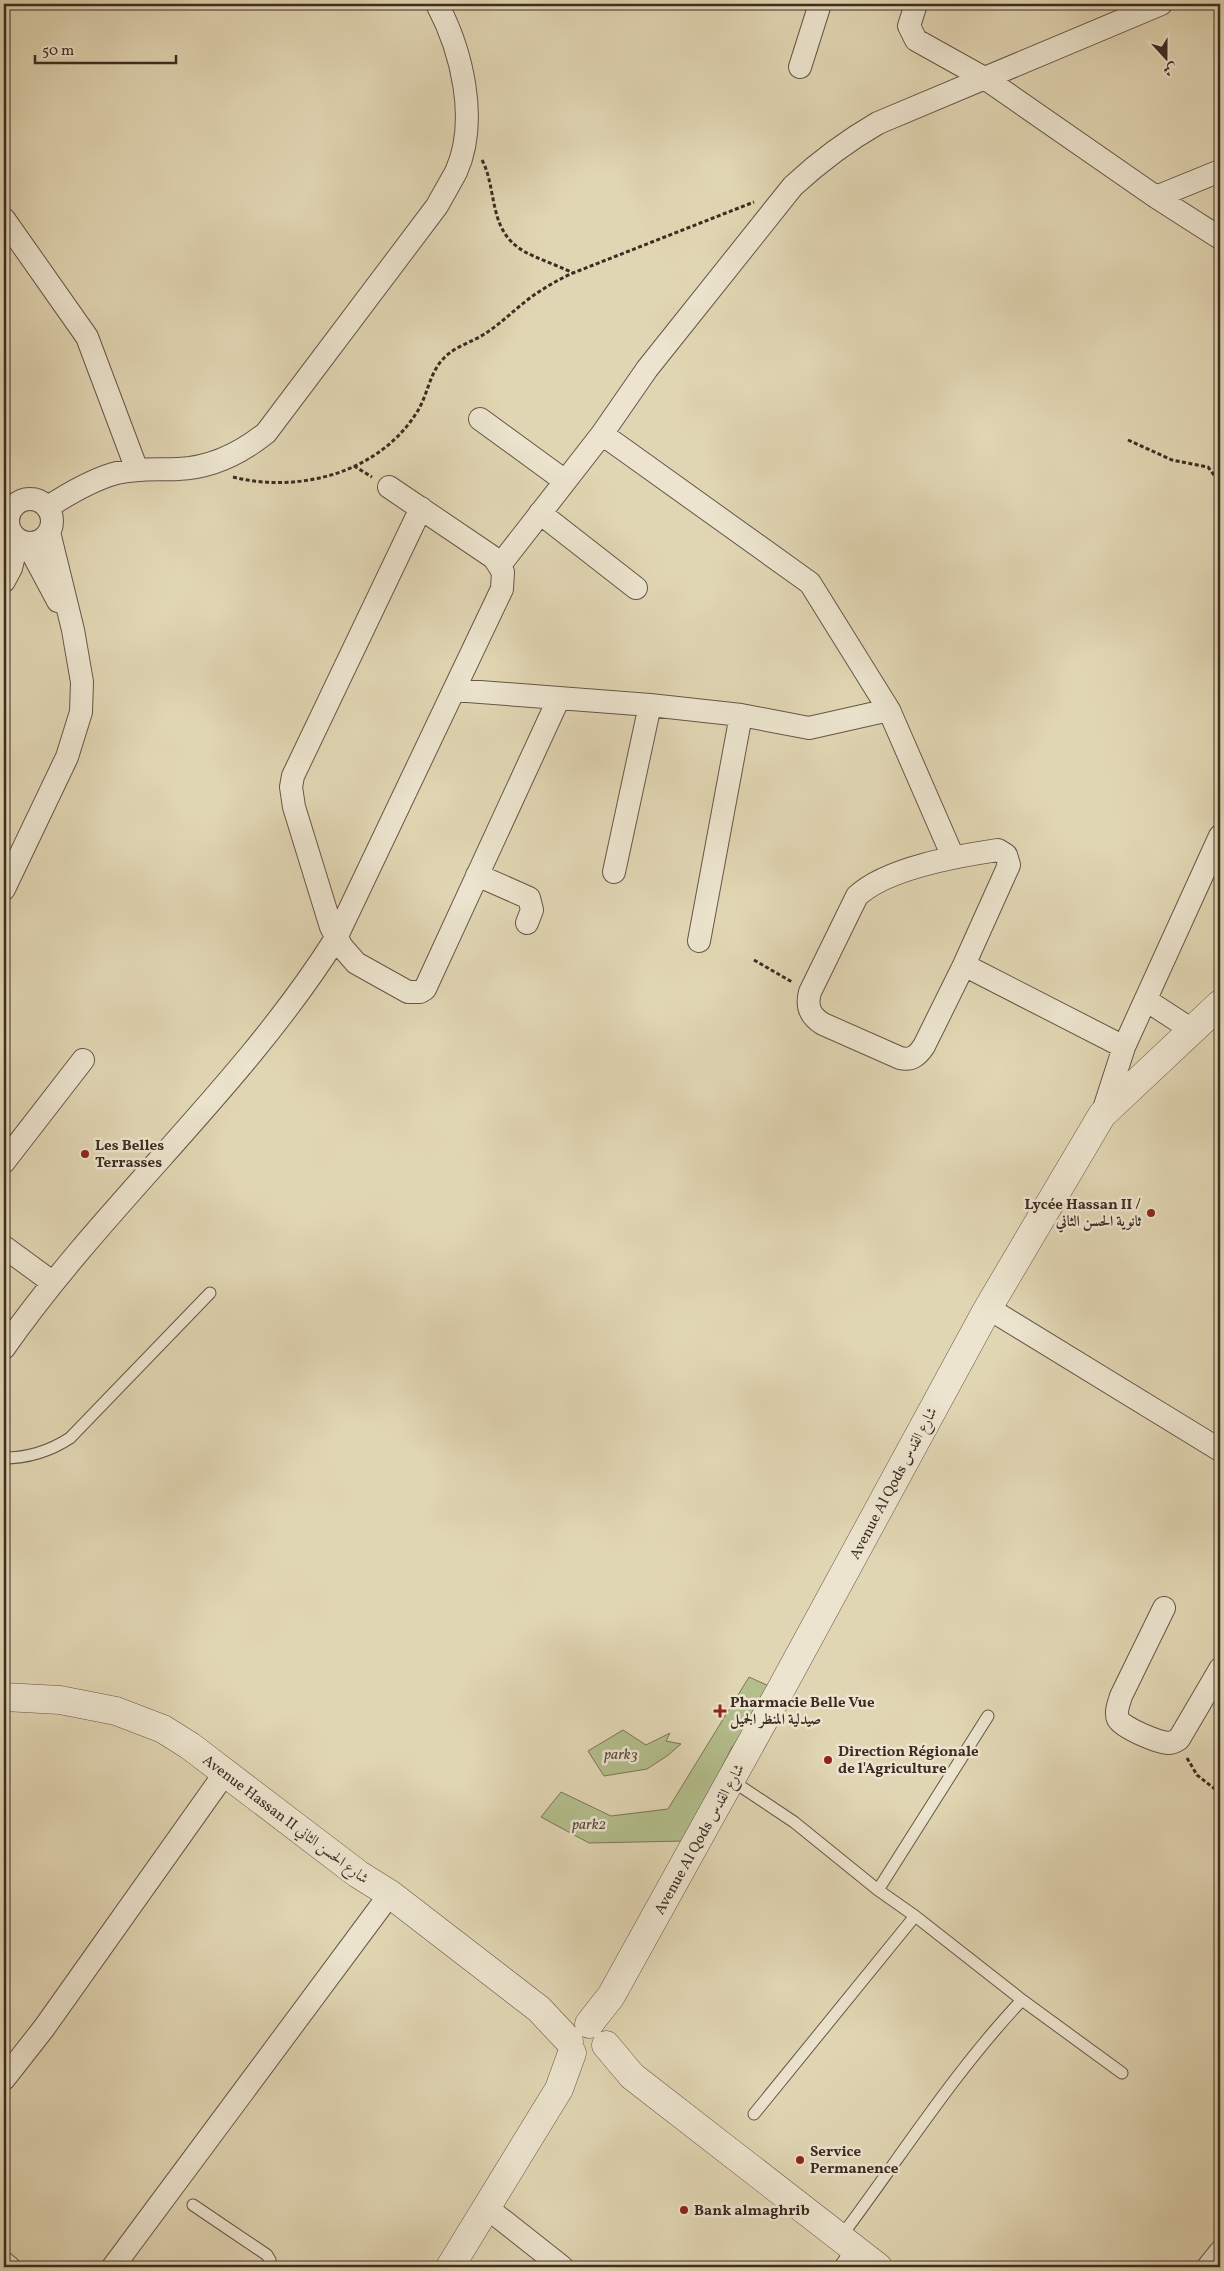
<svg xmlns="http://www.w3.org/2000/svg" width="1224" height="2271" font-family="Vollkorn,Amiri,serif">
<rect width="100%" height="100%" fill="#e1d6b3"/>
<filter id="stains"><feTurbulence type="fractalNoise" baseFrequency=".004" numOctaves="4"/><feColorMatrix values="0 0 0 0 .2 0 0 0 0 .09 0 0 0 0 .02 0 0 0 .5 -.17"/></filter>
<radialGradient id="worn" r=".72"><stop offset=".6" stop-color="#630" stop-opacity="0"/><stop offset="1" stop-color="#630" stop-opacity=".3"/></radialGradient>
<path fill="#b3be8c" stroke="#787558" d="M749,1677L780,1691L732,1747L685,1841L589,1843L541,1817L561,1792L611,1816L668,1809Z
M623,1730L646,1745L670,1733L666,1741L681,1744L667,1756L647,1769L604,1776L588,1751Z"/>
<g fill="none" stroke-linecap="round" stroke-linejoin="round">
<defs>
<path id="service" d="M4,1458C28,1458 50,1451 70,1438L210,1293
M731,1780L794,1822L878,1890L915,1916L1022,2000C954,2072 900,2158 840,2238
M878,1890L988,1716
M1022,2000L1122,2073
M754,2114L915,1916
M193,2205L267,2255L270,2260L268,2267"/>
<path id="minor" d="M916,4L909,26L916,40L986,79L1156,197L1220,238
M800,67L820,4
M1156,197L1220,171
M4,219L87,337L137,470
M480,419L565,481
M602,434L810,583L889,710L953,857
M8 521a22 22 0 1 1 44 0a22 22 0 1 1-44 0Z
M48,507C68,494 90,481 113,474C134,468 157,470 178,469C211,468 241,453 266,433L437,206C443,195 450,183 456,172C479,121 462,51 437,4
M421,508L293,776L291,787L294,807L331,927L342,947L356,963L408,992H420L425,989L559,698
M540,513L636,588
M27,543L58,601
M500,565L602,434L647,369L793,186C820,161 845,142 878,123L1161,4
M4,581L11,568L18,540
M454,690L650,705L741,715L809,728L889,710
M614,872L650,705
M477,875L529,898L532,910L527,923
M4,889L67,757L81,712L82,682L73,630L49,532
M699,941L741,715
M964,965L924,1046C918,1055 912,1061 900,1058L823,1024C810,1016 806,1007 810,992L857,896C887,868 957,856 998,850L1006,855L1009,865L964,965L1124,1047
M1146,1000L1192,1030
M1102,1115L1124,1047L1220,836
M4,1162L83,1060
M4,1247L52,1282
M988,1308L1220,1450
M4,1348C105,1204 242,1087 336,938L502,589L503,572L494,558L389,487
M1164,1608L1121,1696C1119,1703 1115,1712 1118,1719C1123,1728 1157,1742 1168,1743C1172,1743 1176,1741 1179,1739L1220,1669
M4,2079L44,2028L225,1773
M486,2207L562,2267
M4,2263L9,2267
M113,2267L390,1894
M846,2267L857,2251
M1208,2267L1220,2252"/>
<path id="tertiary" d="M4,1697L60,1700L116,1711L163,1729L190,1746L358,1874L390,1894L539,2009L569,2041
M589,2024L611,1996L780,1691L988,1308L1102,1115L1220,1004
M606,2045L632,2076L878,2267
M450,2267L559,2089L572,2053"/>
</defs>
<use href="#service" stroke="#665647" stroke-width="13"/>
<use href="#minor" stroke="#665647" stroke-width="24"/>
<use href="#tertiary" stroke="#665647" stroke-width="29"/>
<path stroke="#3d2c23" stroke-width="3" stroke-dasharray="4 2.5" stroke-linecap="butt" d="M482,160C490,175 491,192 495,208C505,255 535,254 573,273
M1128,440L1172,460L1208,467L1220,483
M354,466L372,477
M233,477C300,494 380,472 417,412C428,395 429,373 444,358C455,346 473,342 486,333C503,322 517,307 534,295C546,287 559,279 573,273L754,202
M754,960L792,982
M1187,1758L1197,1775L1220,1793"/>
<use href="#service" stroke="#ece4ce" stroke-width="11"/>
<use href="#minor" stroke="#ece4ce" stroke-width="22"/>
<use href="#tertiary" stroke="#ece4ce" stroke-width="28"/>
</g>
<g fill="#8f2418" stroke="#ece4ce" stroke-width="2">
<circle cx="85" cy="1154" r="5"/>
<circle cx="1151" cy="1213" r="5"/>
<path d="M717.5 1703.5h5v5h5v5h-5v5h-5v-5h-5v-5h5z"/>
<circle cx="828" cy="1760" r="5"/>
<circle cx="800" cy="2160" r="5"/>
<circle cx="684" cy="2210" r="5"/>
</g>
<g text-anchor="middle" stroke-width="5" stroke-linejoin="round" paint-order="stroke">
<g font-size="15" font-weight="bold" fill="#3d2c23" stroke="#ece4ce" text-anchor="start">
<text x="95" y="1150">Les Belles<tspan x="95" dy="17">Terrasses</tspan></text>
<text x="1141" y="1209" text-anchor="end">Lycée Hassan II /<tspan x="1141" dy="17">ثانوية الحسن الثاني</tspan></text>
<text x="730" y="1707">Pharmacie Belle Vue<tspan x="730" dy="17">صيدلية المنظر الجميل</tspan></text>
<text x="838" y="1756">Direction Régionale<tspan x="838" dy="17">de l'Agriculture</tspan></text>
<text x="810" y="2156">Service<tspan x="810" dy="17">Permanence</tspan></text>
<text x="694" y="2215">Bank almaghrib</text>
</g>
<g font-size="15" fill="#3d2c23" stroke="#ece4ce">
<text transform="translate(893 1483) rotate(-62)" y="5">Avenue Al Qods شارع القدس</text>
<text transform="translate(286 1819) rotate(37)" y="5">Avenue Hassan II شارع الحسن الثاني</text>
<text transform="translate(699 1839) rotate(-61)" y="5">Avenue Al Qods شارع القدس</text>
</g>
<g font-size="15" font-style="italic" fill="#554938" stroke="#ece4ce">
<text x="621" y="1759">park3</text>
<text x="589" y="1829">park2</text>
</g>
</g>
<rect width="1224" height="2271" fill="none" stroke="#e1d6b3" stroke-width="20"/>
<rect x="5" y="5" width="1214" height="2261" fill="none" stroke="#3d2c23" stroke-width="2.5"/>
<rect x="10" y="10" width="1204" height="2251" fill="none" stroke="#3d2c23"/>
<g transform="translate(1166 58) rotate(159)" stroke="#ece4ce" stroke-width="4" paint-order="stroke">
<path d="M0-4L9 19L0 12L-9 19Z" fill="#3d2c23"/>
<text y="-8" font-size="14" font-weight="bold" text-anchor="middle" fill="#3d2c23">ش</text>
</g>
<path d="M35 55v8h141v-8" fill="none" stroke="#3d2c23" stroke-width="2.5"/>
<text x="42" y="55" font-size="15" fill="#3d2c23" stroke="#ece4ce" stroke-width="4" paint-order="stroke">50 m</text>
<rect width="100%" height="100%" filter="url(#stains)"/>
<rect width="100%" height="100%" fill="url(#worn)"/>
</svg>
